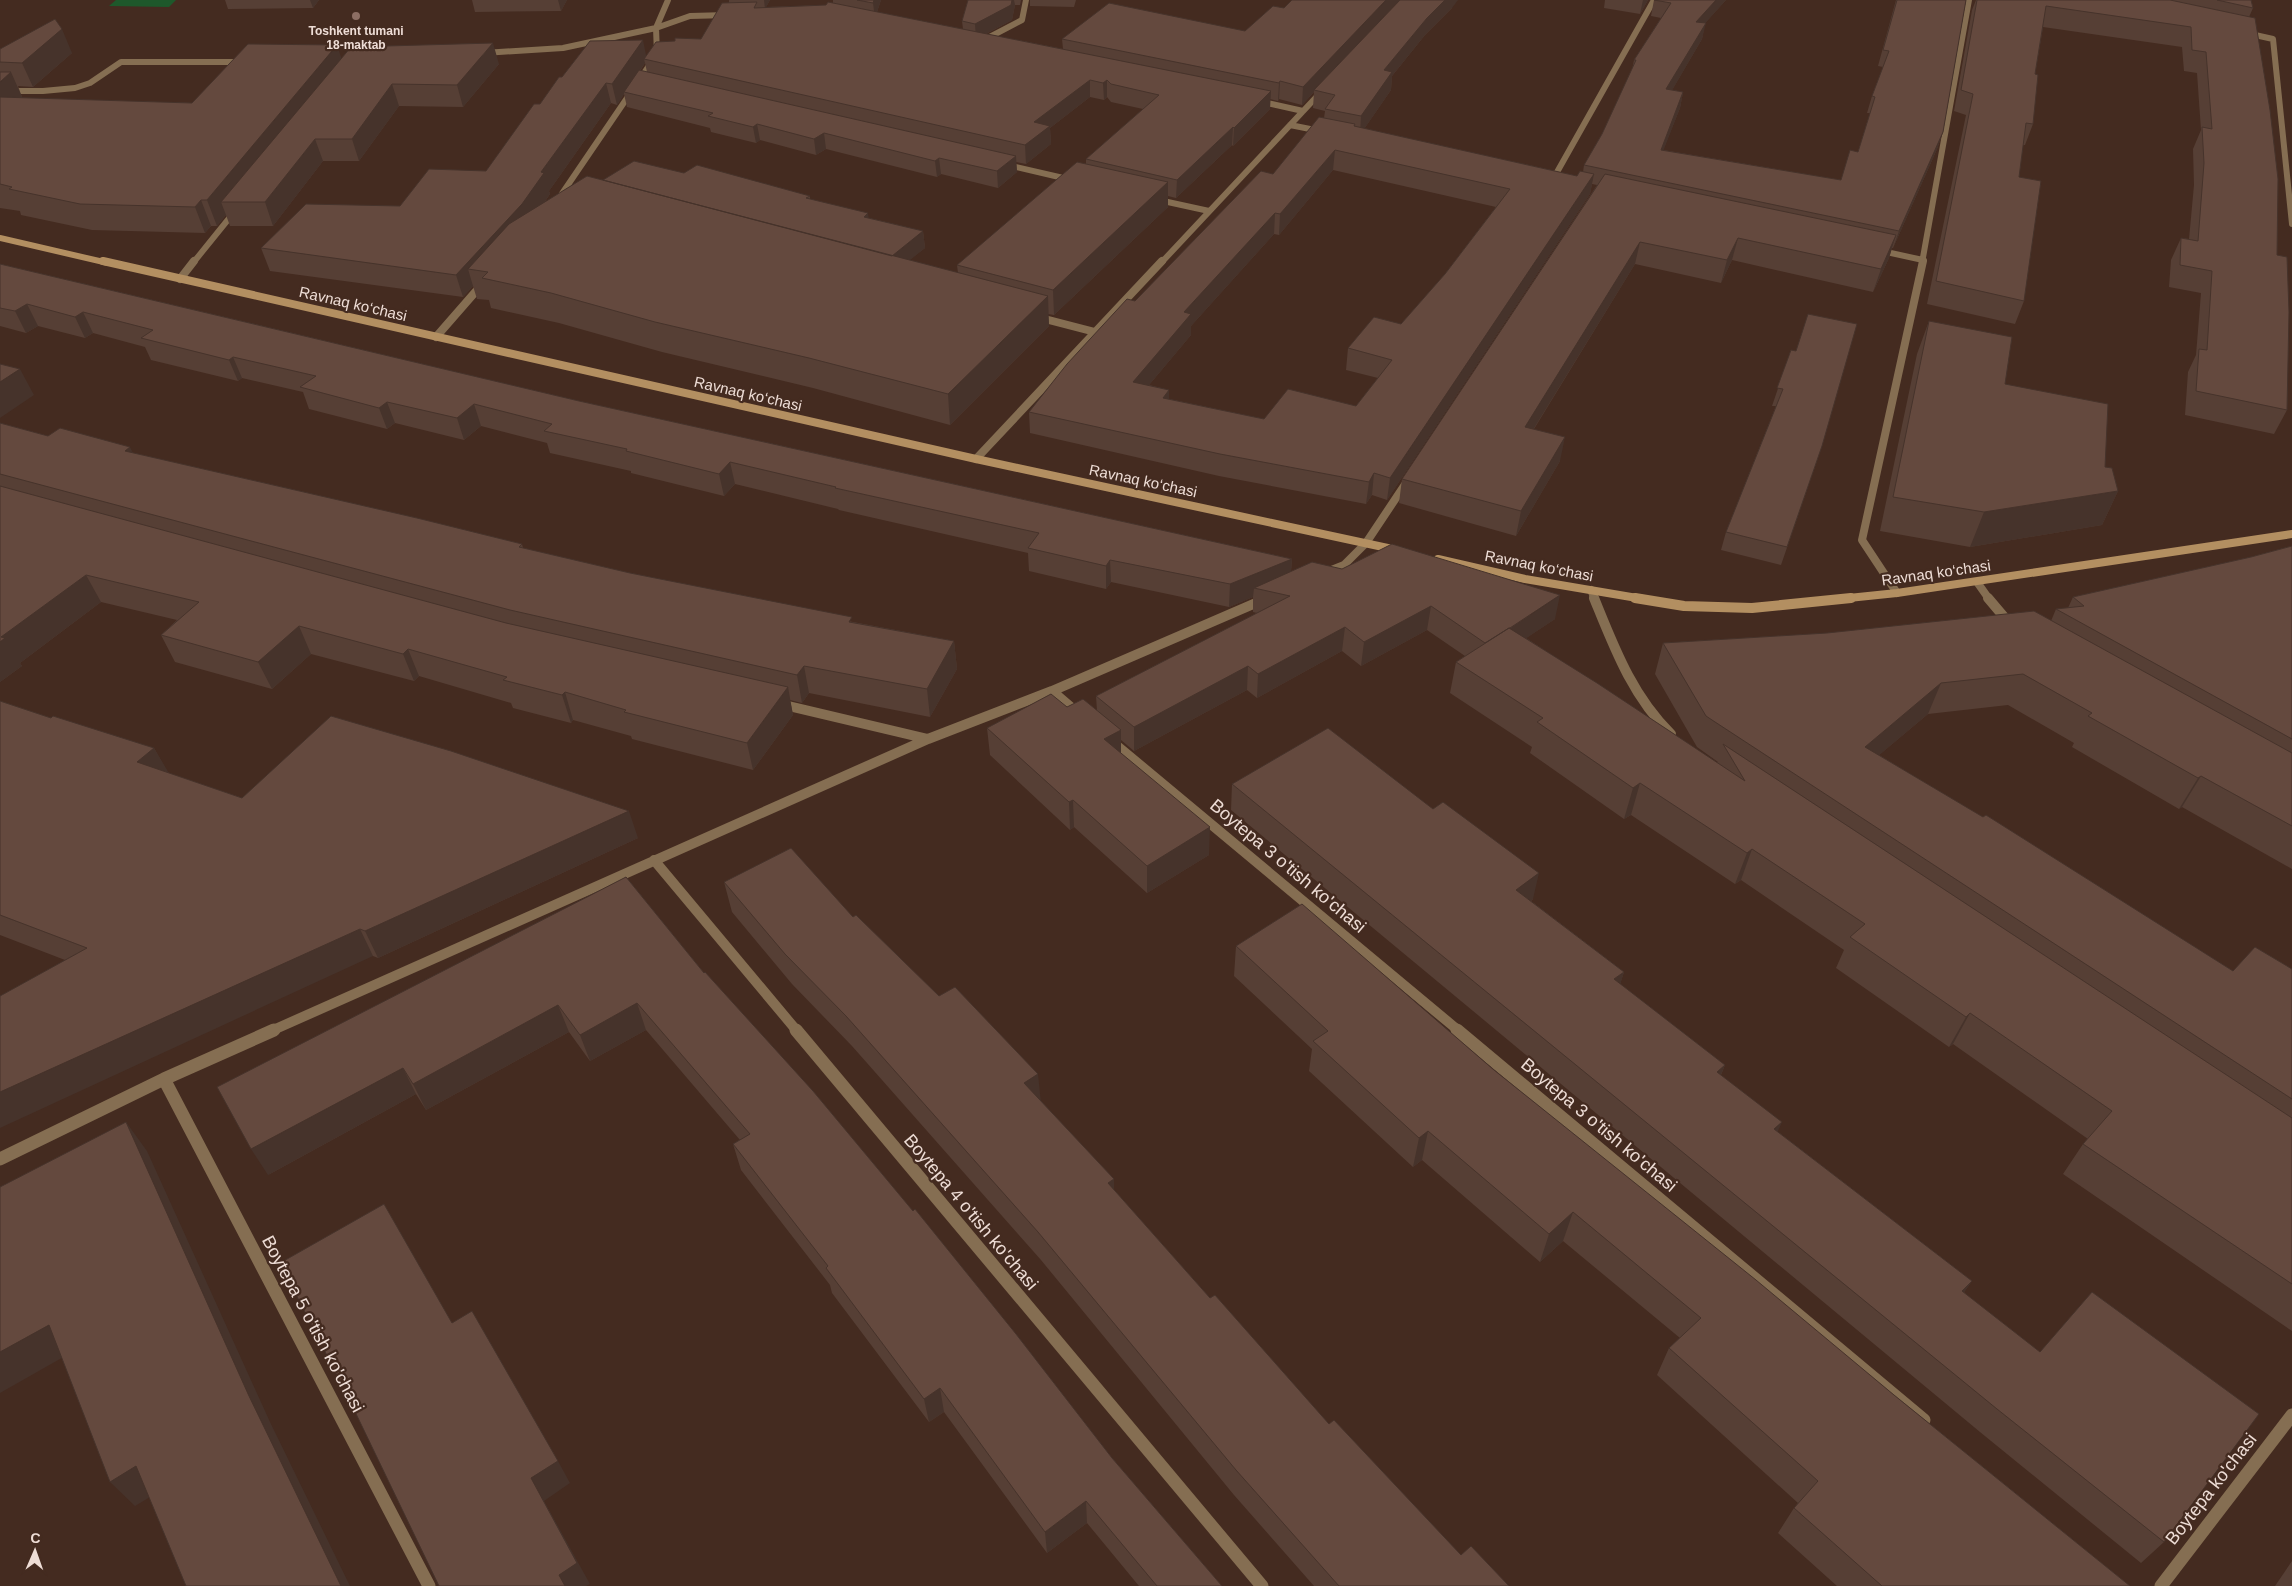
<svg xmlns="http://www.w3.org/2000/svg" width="2292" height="1586" font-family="Helvetica,sans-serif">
<rect width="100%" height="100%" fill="#442b20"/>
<path fill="#1e582b" d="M116,0H176L169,7L109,6Z"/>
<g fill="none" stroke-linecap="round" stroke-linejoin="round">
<path stroke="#856e52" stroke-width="6" d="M2246,33L2273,39L2292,224
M982,41L1022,20L1026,0
M484,53L563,48L656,28L690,16L728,15
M0,91H43L75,88L90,83L121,62H244
M1258,101L1303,111
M1290,125L1320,131
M1003,164L1072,180
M1552,181L1654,0
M559,198L657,54L656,28L668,0
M1154,199L1209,211
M1877,250L1923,260
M193,263L235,211
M1161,263L1321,92
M1922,263L1969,0"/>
<path stroke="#856e52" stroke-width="8" d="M180,279L194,261
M1037,317L1095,332
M436,337L484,282
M976,459L1162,261
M1324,573L1344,565L1366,543L1408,480
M1977,582L1989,599
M1591,590L1595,599
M1897,593L1862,540L1923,261"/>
<path stroke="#856e52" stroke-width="10" d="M1594,598C1614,647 1632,696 1671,734
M1988,598L2010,624
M1052,691L1080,715
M780,704L928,739
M1110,740L1459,1031
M654,860L797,1031
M271,1031L928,739L1052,691L1265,599"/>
<path stroke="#856e52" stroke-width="13" d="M796,1030L1262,1586
M1457,1030L1924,1420
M164,1079L429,1586
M0,1159L164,1079L274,1030
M2161,1586L2292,1415"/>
<path stroke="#b38f61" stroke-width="6" d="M0,238L108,263"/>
<path stroke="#b38f61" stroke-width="8" d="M103,261L976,459L1397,550
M1438,559L1525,579L1643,599
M1839,599L1897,593L2292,534"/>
<path stroke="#b38f61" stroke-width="10" d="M1635,598L1684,606L1752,608L1851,598"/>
</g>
<path fill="#563f35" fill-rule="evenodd" d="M225,0H319L313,8L228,9Z
M472,0H567L561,11L475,12Z
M729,0H770L766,7L826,5L833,3V0H881L877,12L963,29L962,21L968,0H1021L1020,5H1015L1012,20L986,34L1063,49L1062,39L1245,31L1284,8H1452L1425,35L1392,76L1391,90L1364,129L1577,176L1583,172L1584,165L1602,134L1632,70L1634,60L1661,18L1651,16L1654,0H1726L1705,23L1702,39L1672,90L1683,92L1680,108L1663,150L1841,180L1858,152L1870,113H1867L1872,96L1883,67L1878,66L1896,0H1966L1943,132L1937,149L1893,248H1892L1889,258L1873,292L1732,260L1721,283L1635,264L1534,429L1560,461L1516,536L1399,503L1402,479L1597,185L1592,184L1590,194L1387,500L1372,495L1366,504L1219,476L1030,433L1029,412L1135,301L1273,174L1324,118L1325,111L1313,108L1314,92L1302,105L1279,99L1278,101L1270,99V109L1233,146L1232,145L1176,198L1168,196V207L1054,315L1048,314L1049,326L950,425L813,388L662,352L559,323L491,308L489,300L477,299L473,286L463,297L270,271L261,248L400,206L486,171L540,104L646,56L675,41L701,39L729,3ZM645,63L647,72L640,71ZM624,94L627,107L710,128L711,132L756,143L760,140L816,155L826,149L937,177L941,174L998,188L1017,172L1016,162L1026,164L1051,144L1050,128L1090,97L1104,100L1107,97L1111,102L1143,109L1086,159V164L957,265L958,273L909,260L925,248L923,231L869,218L810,199V196L684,173L603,180L544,203L550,194L549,191L611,103L617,105ZM1333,170L1496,207L1445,274L1401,324L1348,348L1346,370L1378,378L1356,406L1264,419L1169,399V390L1149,385L1191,335V326L1274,234L1279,235Z
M1030,0H1076L1074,7L1030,6Z
M1605,0H1648L1640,14L1604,8Z
M1976,0H2251L2253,8L2249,17L2277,255L2287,410L2274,434L2185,415L2188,372L2196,355L2201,293L2169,287L2171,260L2181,238L2189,239L2194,185L2193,149L2201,130L2197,73L2184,71L2182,47L2043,27L2035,74L2033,124L2025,145H2023L2019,177L2024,301L2015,324L1927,304L1966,115L1954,111L1972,10Z
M0,49L72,53L33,87L18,86L22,97L21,98L192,103L342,59L499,64L463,107L399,106L359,161H323L273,226H230L226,215L217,226H211L205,233L92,230L21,215L20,211L0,208Z
M0,264L579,401L1292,559L1291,572L1555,619L1526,638L1717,763L1718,762L1697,747L1655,674L1663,643L2051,621L2056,609L2068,608L2073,597L2251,557L2292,546V869L2182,807L2179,809L2072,747L2074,743L2008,705L1928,714L1879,755L2233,971L2292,969V1331L2063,1174L2083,1144L2088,1139L1953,1044L1949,1047L1836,968L1844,950L1741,880L1735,884L1631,815L1624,819L1530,753L1532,747L1450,693L1456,662L1465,656L1427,630L1361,666L1342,651L1257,698L1247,690L1134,751L1121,740V754L1209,855L1147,893L1074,827L1070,830L990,755L987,728L1067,707L1097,711L1096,696L1257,613L1253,612V597L1229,607L1111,582L1106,589L1029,571L1028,553L839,510L838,509L735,484L724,496L631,473V471L550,453L547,443L481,426L464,440L395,423L387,429L309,409L303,392L242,378L238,381L151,360L145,347L93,333L85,338L38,326L26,333L0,326Z
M1929,321L2105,467L2118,491L2102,525L1970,547L1880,531L1917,354Z
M1791,350L1822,446L1781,565L1721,550L1726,532L1776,406H1772Z
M0,423L48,436L133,453L522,544L523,548L630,573L853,622L954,641L957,669L930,717L809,693L802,703L790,700L793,715L753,770L632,739L631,736L573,720L571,723L513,708L511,703L419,676L414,681L311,654L272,689L175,662L161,635L177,620L101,602L20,663L22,666L0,682Z
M0,701L51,718L154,748L168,773L242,798L638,838L378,958L373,956L65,960L0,935Z
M1232,784L1433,809L1533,899L1531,901L1624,972L1620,984L1725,1065L1721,1075L1778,1132L1972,1281L1964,1292L2164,1542L2141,1563L1980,1432L1231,810Z
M626,877L704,973L1112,1458L1222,1586H1139L1087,1523L1047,1553L944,1412L929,1422L832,1293L830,1285L741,1170L733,1144L740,1140L646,1030L590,1061L569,1032L426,1110L416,1094L268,1175Z
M724,882L853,917L1040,1101L1114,1179V1190L1210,1298L1329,1424L1461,1555L1509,1586H1314L1234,1495L1041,1260L852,1046L792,984L732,912Z
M1236,946L1494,1070L1894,1395L2130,1586H1837L1778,1533L1794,1508L1798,1503L1657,1375L1669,1348L1680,1338L1563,1241L1540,1262L1422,1160L1413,1167L1309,1071L1312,1049L1234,976Z
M2292,1561V1586H2275Z"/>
<path fill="#46332b" d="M310,0H319L313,8Z
M558,0H567L561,11Z
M764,0H770L765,9Z
M874,0H881L875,18L873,3Z
M1012,0H1014L1015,5L1012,20L976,39L975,24Z
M1386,0H1400L1314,90V92L1302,105L1303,87Z
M1445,0H1458L1452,8L1425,35L1392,76L1391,90L1360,135L1361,116L1384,70L1427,18Z
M1643,0H1648L1640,14Z
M1716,0H1726L1692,38L1696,22Z
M1706,23L1702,39L1663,106L1666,89Z
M62,29L72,53L33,87L22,63Z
M643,40L647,60L644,59L645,63L625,92H624V94L617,105L612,84Z
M493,43L499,64L463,107L457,85Z
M337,45L345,69L221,202L226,215L217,226L207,200Z
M11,72L22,97L0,117V82Z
M1090,80V97L1050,128L1051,144L1026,164L1025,145L1034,122Z
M1107,80V97L1104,100L1103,83Z
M1280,81L1279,99L1278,101L1279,83Z
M606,83L611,103L549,191L550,194L528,226L468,269L473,286L463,297L456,275L541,172Z
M392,84L399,106L359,161L352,139Z
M1271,91L1270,109L1233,146L1234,128Z
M1683,92L1680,108L1657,167L1661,150Z
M757,124L760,140L756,143L753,127Z
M1233,127L1232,145L1176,198L1177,180Z
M1943,132L1937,149L1893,248L1899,231Z
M824,133L826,149L816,155L814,139Z
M315,139L323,161L273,226L265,202Z
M1335,150L1333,170L1279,235L1280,214Z
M1016,156L1017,172L998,188L997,171Z
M939,158L941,174L937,177L935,161Z
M1594,174L1590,194L1387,500L1390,478Z
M1168,182V207L1054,315L1053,290Z
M201,200L211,226L205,233L195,207Z
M868,213L870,229L864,217Z
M1275,213L1274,234L1191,326V335L1133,404V382L1184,312Z
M923,231L925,248L894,273L892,256Z
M1896,235L1889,258L1873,292L1881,269Z
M1738,238L1732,260L1721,283L1727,260Z
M1640,242L1635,264L1520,451L1525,427Z
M1048,296L1049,326L950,425L948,394Z
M27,304L38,326L26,333L15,311Z
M83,312L93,333L85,338L75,317Z
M233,357L242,378L238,381L229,360Z
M20,369L34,395L0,418V382Z
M1169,390V411L1163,398Z
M387,402L395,423L387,429L379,408Z
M474,404L481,426L464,440L457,418Z
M1565,437L1560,461L1516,536L1521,511Z
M130,447L143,474L125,451Z
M730,462L735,484L724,496L719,474Z
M1374,473L1372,495L1366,504L1369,482Z
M2118,491L2102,525L1970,547L1984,512Z
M1292,559L1290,582L1254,588L1253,597L1229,607L1230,584Z
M1110,560L1111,582L1106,589V566Z
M86,575L101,602L20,663L22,666L0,682V642L1,637Z
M1560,595L1555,619L1482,668L1487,644Z
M1431,606L1427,630L1361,666L1364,642Z
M299,626L311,654L272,689L258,662Z
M1345,627L1342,651L1257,698L1258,674Z
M954,641L957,669L930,717L927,689Z
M408,649L419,676L414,681L403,654Z
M804,666L809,693L802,703L797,675Z
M1248,666L1247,690L1134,751V727Z
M1941,683L1928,714L1852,778L1865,747Z
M788,687L793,715L753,770L747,743Z
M565,692L573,720L571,723L562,695Z
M1121,730V758L1104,739Z
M154,748L170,775L137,762Z
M2201,776L2182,807L2179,809L2198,778Z
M1640,783L1631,815L1624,819L1633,788Z
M1073,800L1074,827L1070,830L1069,802Z
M629,811L638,838L378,958L365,931Z
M1210,827L1209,855L1147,893V866Z
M1752,849L1741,880L1735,884L1747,853Z
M1539,873L1533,899L1510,916L1516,890Z
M360,929L373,956L0,1128V1092Z
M1624,972L1616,998L1614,979Z
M637,1003L646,1030L590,1061L580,1035Z
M558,1005L569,1032L426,1110L413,1084Z
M1970,1013L1953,1044L1949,1047L1966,1017Z
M1725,1065L1714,1091L1717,1072Z
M403,1068L416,1094L268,1175L251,1149Z
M1038,1074L1041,1103L1024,1083Z
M126,1122L147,1151L270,1422L350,1586H341L249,1396Z
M1782,1122L1771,1147L1774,1129Z
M1428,1131L1422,1160L1413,1167L1419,1138Z
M1114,1179V1207L1108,1183Z
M1573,1212L1563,1241L1540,1262L1549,1234Z
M1972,1281L1956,1304L1962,1291Z
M49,1325L74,1351L0,1393V1352Z
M940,1388L944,1412L929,1422L924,1399Z
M558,1461L570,1483L544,1501L590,1584L586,1586H565L559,1575L531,1478Z
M136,1466L160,1491L135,1506L110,1482Z
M1086,1501L1087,1523L1047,1553L1045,1532Z"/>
<path fill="#64493e" stroke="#46332b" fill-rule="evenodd" d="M857,0H874L873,3Z
M968,0H1012L1011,5L975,24L962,21Z
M1292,0H1386L1303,87L1280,81L1279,83L1062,39L1109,3L1245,31L1273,6L1284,8Z
M1400,0H1445L1427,18L1384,70L1392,72L1361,116L1325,109L1335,95L1314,90Z
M1654,0H1716L1696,22L1706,23L1666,89L1683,92L1661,150L1841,180L1850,150L1858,152L1875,97L1872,96L1889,51L1883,50L1897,0H1966L1943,132L1899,231L1584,165L1602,134L1636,60H1634L1671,3Z
M1977,0H2170L2255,18L2270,110L2278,179L2277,255L2287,257L2289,312L2287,410L2196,391L2199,349L2207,350L2212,271L2180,265L2181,238L2198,241L2204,163L2202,127L2212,129L2206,52L2192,50L2191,27L2046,6L2035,74L2038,75L2033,124L2026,123L2019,177L2041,181L2024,301L1936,281L1973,94L1961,90Z
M2217,0H2251L2253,8Z
M757,2L754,8L826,5L828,2L1271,91L1234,128L1233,127L1177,180L1086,159L1159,95L1111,84L1107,80L1103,83L1090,80L1034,122L1050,126L1025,145L644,59L656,42L675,41V38L701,39L722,3Z
M55,19L62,29L22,63L0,62V49Z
M643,40L612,84L606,83L541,172L544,173L522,204L456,275L261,248L306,204L400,206L429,169L486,171L534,104H540L559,77H562L590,41Z
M493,43L457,85L392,84L352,139H315L265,202H221L351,47Z
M248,44L337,45L207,200H201L195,207L80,204L9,189L12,187L0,184V97L192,103Z
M639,70L1016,156L997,171L939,158L935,161L824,133L814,139L757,124L753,127L708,116L713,113L624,92Z
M0,72H11L0,82Z
M1319,117L1355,124L1354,126L1577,176L1580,171L1594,174L1390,478L1374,473L1369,482L1220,454L1029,412L1067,364L1127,299L1135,301L1261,171L1273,174ZM1335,150L1510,189L1445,274L1401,324L1374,317L1348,348L1392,360L1356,406L1288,389L1264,419L1163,398L1169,390L1133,382L1191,314L1184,312L1275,213L1280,214Z
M634,161L684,173L697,165L810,196L806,198L868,213L864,217L923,231L892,256L603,180Z
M1077,162L1168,182L1053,290L957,265Z
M1605,174L1896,235L1881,269L1738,238L1727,260L1640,242L1525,427L1565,437L1521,511L1402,479Z
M587,176L1048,296L948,394L809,358L655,322L551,293L482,278L488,272L468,269L509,224Z
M0,264L579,401L1292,559L1230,584L1110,560L1106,566L1028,548L1039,533L835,488L836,487L730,462L719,474L626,451L627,449L544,431L552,424L474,404L457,418L387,402L379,408L300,387L316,376L233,357L229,360L141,338L153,330L83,312L75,317L27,304L15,311L0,308Z
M1808,314L1857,324L1822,446L1787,547L1726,532L1783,389L1777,388L1791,350L1796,351Z
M1929,321L2012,337L2005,384L2108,404L2105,467L2112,468L2118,491L1984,512L1893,497Z
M0,364L20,369L0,382Z
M0,423L48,436L60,428L130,447L125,451L417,518L522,544L519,547L630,573L852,617L849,622L954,641L927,689L804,666L797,675L510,610L0,474Z
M0,486L506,623L788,687L747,743L624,712L626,710L565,692L562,695L503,680L507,677L408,649L403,654L299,626L258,662L161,635L199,602L86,575L1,637L5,638L0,642Z
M1392,544L1560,595L1510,628H1509L1485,643L1431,606L1364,642L1345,627L1258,674L1248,666L1134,727L1096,696L1290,596L1254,588L1312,562L1342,569Z
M2292,546V739L2056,609L2084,606L2073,597L2251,557Z
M2034,611L2292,753V826L2201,776L2198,778L2088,716L2092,713L2023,674L1941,683L1865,747L1983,817L1986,815L2233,971L2255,947L2292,969V1099L1712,720L1706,716L1663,643L1827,633Z
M1509,628L1597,683L1745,781L1723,744L2292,1118V1284L2083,1144L2112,1111L1970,1013L1966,1017L1850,937L1865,924L1752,849L1747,853L1640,783L1633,788L1537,722L1543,718L1456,662Z
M1051,694L1067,707L1083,699L1121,730L1104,739L1210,827L1147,866L1073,800L1069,802L987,728Z
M0,701L51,718L53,716L154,748L137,762L242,798L331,716L451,751L629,811L365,931L360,929L0,1092V996L87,948L0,915Z
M1328,728L1433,809L1443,802L1539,873L1516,890L1624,972L1614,979L1725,1065L1717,1072L1782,1122L1774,1129L1972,1281L1962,1291L2040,1352L2092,1292L2259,1414L2164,1542L1997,1409L1232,784Z
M791,848L853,917L856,915L939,996L955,987L1038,1074L1024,1083L1114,1179L1108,1183L1210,1298L1215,1295L1329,1424L1334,1420L1461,1555L1471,1546L1509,1586H1339L1236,1470L1038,1232L846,1016L785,954L724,882Z
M626,877L704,973L705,972L813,1091L913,1211L915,1209L1016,1334L1112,1458L1222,1586H1157L1086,1501L1045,1532L940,1388L924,1399L826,1268L828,1266L733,1144L750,1134L637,1003L580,1035L558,1005L413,1084L403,1068L251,1149L217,1087Z
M1302,904L1494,1070L1756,1280L1894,1395L2130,1586H1882L1794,1508L1818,1481L1669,1348L1701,1318L1573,1212L1549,1234L1428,1131L1419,1138L1313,1041L1328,1031L1236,946Z
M126,1122L249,1396L341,1586H186L136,1466L110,1482L49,1325L0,1352V1187Z
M384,1204L452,1323L472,1311L558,1461L531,1478L577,1563L559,1575L565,1586H439L346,1393L280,1263Z"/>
<circle fill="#8d6e63" stroke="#442b20" stroke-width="2" cx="356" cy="16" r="5"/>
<g text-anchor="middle" stroke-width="4.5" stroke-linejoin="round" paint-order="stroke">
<g font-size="12" font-weight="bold" fill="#eeddd6" stroke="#442b20">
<text x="356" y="35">Toshkent tumani<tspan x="356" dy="14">18-maktab</tspan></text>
</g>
<g font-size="15" fill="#eeddd6" stroke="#442b20">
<text transform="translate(353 304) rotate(13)" y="5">Ravnaq ko‘chasi</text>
<text transform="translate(748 394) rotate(13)" y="5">Ravnaq ko‘chasi</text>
<text transform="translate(1143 481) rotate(12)" y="5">Ravnaq ko‘chasi</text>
<text transform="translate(1539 566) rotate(11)" y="5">Ravnaq ko‘chasi</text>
<text transform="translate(1936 573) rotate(-8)" y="5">Ravnaq ko‘chasi</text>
</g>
<g font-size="18" fill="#eeddd6" stroke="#442b20">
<text transform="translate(1288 866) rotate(40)" y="6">Boytepa 3 o'tish ko'chasi</text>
<text transform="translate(1599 1125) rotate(40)" y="6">Boytepa 3 o'tish ko'chasi</text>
<text transform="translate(971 1212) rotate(50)" y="6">Boytepa 4 o'tish ko'chasi</text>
<text transform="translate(313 1324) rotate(62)" y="6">Boytepa 5 o'tish ko'chasi</text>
<text transform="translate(2211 1489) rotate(-52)" y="6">Boytepa ko'chasi</text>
</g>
</g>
<g transform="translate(35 1551) rotate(2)" stroke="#442b20" stroke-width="4" paint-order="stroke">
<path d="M0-4L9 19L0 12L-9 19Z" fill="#eeddd6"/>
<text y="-8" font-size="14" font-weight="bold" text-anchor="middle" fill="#eeddd6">С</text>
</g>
</svg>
